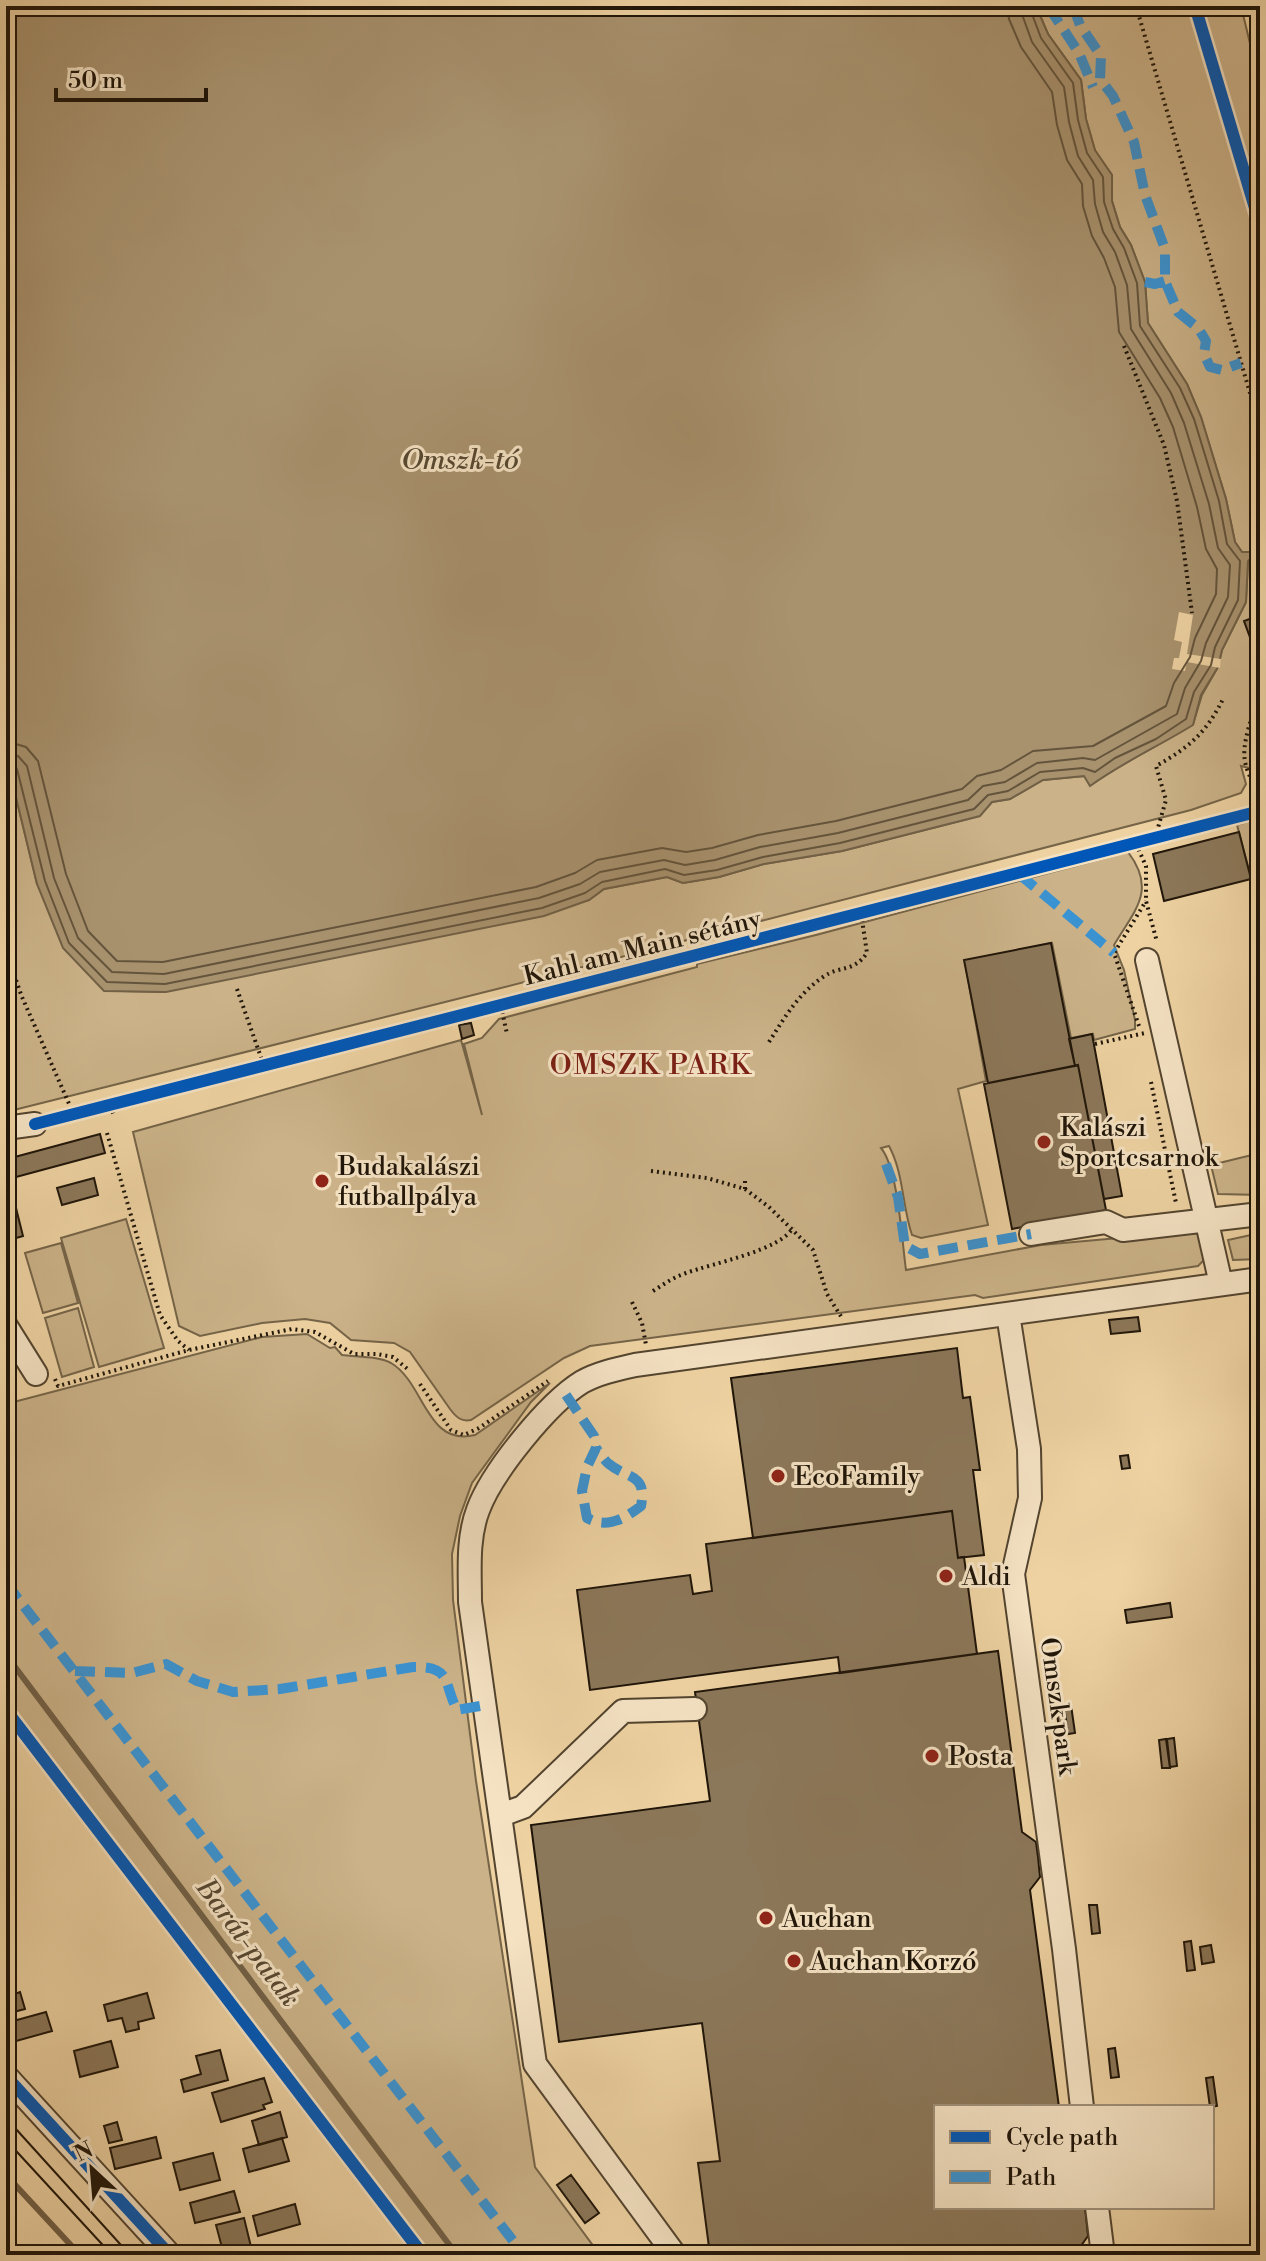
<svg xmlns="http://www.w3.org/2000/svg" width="1266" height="2261" font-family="'Libre Bodoni',serif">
<rect width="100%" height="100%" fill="#eed2a2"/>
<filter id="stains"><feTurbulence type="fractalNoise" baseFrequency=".0025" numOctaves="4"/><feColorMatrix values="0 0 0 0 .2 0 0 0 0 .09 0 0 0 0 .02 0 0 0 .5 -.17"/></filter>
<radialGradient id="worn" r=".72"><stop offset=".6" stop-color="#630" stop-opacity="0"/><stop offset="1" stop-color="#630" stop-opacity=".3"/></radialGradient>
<path fill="#cbb288" stroke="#756448" stroke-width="2" d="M1036,6H1241L1260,85V771L1241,766L1246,784L1241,793L1191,810L501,988L6,1112V1072L13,1066L6,1046V756L37,884L123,991L165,992L186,964L589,900L604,889L667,877L683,883L719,877L764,864L842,851L979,816L992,802L1010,799L1043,780L1085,776L1091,785C1123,762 1159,746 1193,724L1202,695L1218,667L1222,650L1246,602L1248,561L1256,552H1242L1235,542L1226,499L1201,417L1187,384L1148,323L1145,282L1131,245L1120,227L1112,201V175L1095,151L1086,119L1081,80L1048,34Z
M1260,818V907L1259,908L1237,825Z
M1128,852C1157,890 1135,910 1114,945L1124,970L1135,1020V1029L1094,1040L1093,1034L1071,1038L1052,943L965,962L986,1081L958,1089L988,1225L921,1238L912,1235C902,1206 904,1174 889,1146L881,1148C898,1168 902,1242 906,1270L1041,1245L1196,1231L1203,1234L1206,1258L1198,1266L983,1298L975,1295L590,1346L564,1358L471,1420C461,1422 456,1417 450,1409L410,1352L394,1343L351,1340L330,1323L305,1319L262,1323L200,1336L179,1326L133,1132L461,1040L482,1115L464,1044L482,1038L499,1019L697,967V964L816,935Z
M1260,1153V1195L1218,1194L1211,1165Z
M126,1219L164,1348L99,1367L61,1238Z
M1260,1233V1259L1233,1260L1228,1240Z
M61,1243L78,1303L43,1313L25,1253Z
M78,1308L94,1367L62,1377L45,1318Z
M307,1334L330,1348L335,1347L342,1355C357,1357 378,1356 391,1363C425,1383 426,1447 475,1435L550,1383L531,1402L472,1483L460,1516L452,1554L453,1600L476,1781L535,2167L600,2255H431L6,1704V1404L262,1337Z"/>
<path fill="#a8926e" stroke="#716046" stroke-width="2" d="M29,6H1036L1048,34L1081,80L1086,119L1095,150L1112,175V201L1120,227L1131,245L1145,282L1148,323L1187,384L1201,417L1226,499L1235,542L1242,552H1258L1248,561L1246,602L1222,650L1218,667L1201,695L1193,725C1159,746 1123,762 1090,786L1084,776L1043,780L1010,799L992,802L980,816L842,851L764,864L719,877L683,883L667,877L604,889L589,900L544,916L166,992L104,991L63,948L37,884L6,756V20Z"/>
<path fill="#eed2a2" d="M1179,612L1193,615L1187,654L1221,659L1220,668L1187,662L1185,671L1172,669L1174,658H1179L1182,642L1174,640Z"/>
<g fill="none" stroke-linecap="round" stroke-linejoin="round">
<path stroke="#64543c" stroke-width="2" d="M6,741L26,747L38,761L66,874L88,931L117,961L163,962L536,887L575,873L597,860L662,848L686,852L712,848L758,835L836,821L962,789L977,776L1001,770L1033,751L1093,746L1166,706L1174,683L1190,657L1195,638L1216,594L1217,569L1206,549L1197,507L1173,427L1160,398L1119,332L1115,287L1104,258L1092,236L1083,206L1082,184L1067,160L1057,125L1052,92L1021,47L1009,19L1007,6
M6,753L18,756L27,766L54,878L78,938L112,972L164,974L539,898L580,884L600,872L664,860L685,865L715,860L760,847L838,833L968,800L983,786L1005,782L1037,763L1083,758L1095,760L1177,714L1185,688L1201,661L1206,643L1228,597L1230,565L1218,548L1209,504L1184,423L1171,393L1131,329L1127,285L1115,252L1103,232L1095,204L1093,180L1078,156L1069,122L1064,87L1032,42L1019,6
M6,763L13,764L17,769L45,881L69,943L107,982L165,984L542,908L585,893L602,882L665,869L684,875L717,870L763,857L840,843L974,809L988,795L1008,791L1040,772L1083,768L1095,772L1115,758L1156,739L1186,719L1194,692L1211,665L1215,647L1238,600L1240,561L1227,544L1219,501L1194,419L1180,388L1140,326L1137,283L1124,248L1113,229L1104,202L1103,177L1087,153L1078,120L1073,83L1041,38L1029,6"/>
<path stroke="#716046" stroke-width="6" d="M6,1655L457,2255
M6,2175L80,2255"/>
</g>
<path fill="#8b7759" stroke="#1f1509" stroke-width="2" d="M1260,615V649L1255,651L1244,621Z
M1239,832L1251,879L1164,901L1153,854Z
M1051,943L1075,1066L988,1083L964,960Z
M471,1023L474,1035L462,1039L459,1025Z
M1092,1034L1122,1196L1104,1199L1078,1065L1075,1066L1069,1039Z
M1078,1065L1106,1210L1012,1229L984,1084Z
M100,1134L105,1153L16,1177L11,1158Z
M94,1178L98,1195L62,1205L57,1188Z
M14,1200L23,1236L6,1241V1202Z
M1138,1317L1140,1331L1111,1334L1109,1320Z
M957,1348L963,1398L970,1397L980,1470H973L984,1555L958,1558L952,1511L753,1538L731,1378Z
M1128,1455L1130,1468L1122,1469L1120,1456Z
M952,1511L958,1558L964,1557L977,1654L840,1673L838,1657L590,1690L577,1590L690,1575L693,1594L712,1591L706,1544Z
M1170,1603L1172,1617L1127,1623L1125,1610Z
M998,1651L1022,1832L1036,1842L1038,1857L1040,1877L1030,1890L1059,2107H936V2207H1085L1088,2236L1078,2250V2255H710L698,2163L720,2161L702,2023L559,2042L531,1825L710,1801L695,1692Z
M1071,1705L1075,1733L1068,1734L1064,1706Z
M1063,1706L1067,1734L1060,1735L1056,1707Z
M1174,1738L1177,1766L1170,1767L1167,1739Z
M1166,1739L1170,1768H1162L1159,1740Z
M1260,1776V1805L1258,1806L1254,1777Z
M1089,1905H1097L1100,1933L1092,1934Z
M1191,1941L1195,1970L1187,1971L1184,1942Z
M1211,1945L1214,1962L1202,1964L1200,1947Z
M20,1992L25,2009L6,2014V1997Z
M147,1993L154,2018L138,2022L139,2029L126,2032L122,2018L108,2021L104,2005Z
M46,2012L52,2031L9,2043L6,2023Z
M111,2041L118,2067L80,2077L74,2051Z
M1115,2048L1119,2077L1111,2078L1108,2049Z
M220,2050L228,2080L184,2092L181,2080L201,2074L196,2056Z
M1213,2077L1217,2106L1210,2107L1206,2078Z
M264,2078L272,2102L263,2105L265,2109L221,2122L212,2093Z
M280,2112L287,2137L259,2145L252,2121Z
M117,2122L122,2140L109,2143L104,2126Z
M156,2137L161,2158L115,2169L110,2148Z
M282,2138L289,2161L249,2172L243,2149Z
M213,2153L220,2180L180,2190L173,2163Z
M571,2175L599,2213L585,2223L557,2185Z
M234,2191L240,2212L195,2223L190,2203Z
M295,2204L300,2224L258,2236L253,2216Z
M244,2218L252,2251L224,2255L216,2225Z"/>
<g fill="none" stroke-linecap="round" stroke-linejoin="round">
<defs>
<path id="minor" d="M1147,960L1221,1284
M6,1128L35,1124
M1031,1234L1106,1222L1123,1230L1260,1214
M1008,1314L1029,1449L1030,1498L1013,1574L1064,1949L1082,2107
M6,1326L36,1374
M501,1815L523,1807L623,1711L695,1709
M6,2076L170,2255
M1097,2207L1103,2255
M675,2255L535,2064L470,1602C470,1571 467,1539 478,1510C492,1472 548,1403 582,1382C598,1373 617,1369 635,1365L1260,1279"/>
</defs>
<use href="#minor" stroke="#53442f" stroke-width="26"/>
<path stroke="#1f1509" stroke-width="4" stroke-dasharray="2 4" stroke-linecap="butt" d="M1136,6L1260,427
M1124,346L1164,445L1177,501L1192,613
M1259,556L1260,555
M1252,716C1242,750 1239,763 1260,793
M6,792L12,790
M1155,838L1166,800L1156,766C1190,747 1207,732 1224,697
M1136,844L1146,866V901L1157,942
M6,952L22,997L74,1115
M237,989L264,1066
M501,1006L507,1034
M1139,1026L1114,953L1146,901
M769,1042C785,1017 798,994 823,977C840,965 853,973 867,953L861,913
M1095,1044L1145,1033
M1151,1082L1176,1203
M110,1106L114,1116
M107,1133L160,1315L178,1341L189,1350
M651,1171L707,1178L745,1189L769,1207L813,1250L827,1294L842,1318
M745,1189V1181
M653,1291C664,1284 674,1277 686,1273C710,1264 783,1250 793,1227
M632,1302L642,1323L646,1345
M55,1379L58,1386L189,1350L292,1329L315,1332L354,1354H377L393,1357L410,1371
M420,1384L451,1430L464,1435L479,1428L548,1381"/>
<use href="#minor" stroke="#f4e2c3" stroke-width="22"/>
<path stroke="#1f1509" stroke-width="2" d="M6,2118L130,2255
M6,2140L112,2255"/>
<path stroke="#3a93d2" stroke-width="10" stroke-dasharray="20 10" stroke-linecap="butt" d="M1048,6L1079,53L1093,87
M1073,6L1080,25L1101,56L1100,79L1113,96L1134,142L1145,195L1165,249V281L1178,312L1198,328L1206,341L1204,354L1210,367L1222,370L1241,363
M1145,282L1155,284L1165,281
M1019,874L1114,953
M886,1164L898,1197L905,1246L920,1254L1031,1234
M566,1395L594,1436L596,1448L587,1467L582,1491L587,1518C607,1529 624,1519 641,1506C647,1473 629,1480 609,1464C604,1460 600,1453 596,1448
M6,1583L524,2255
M75,1671L132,1673L166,1664L197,1681L233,1692L280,1689L413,1667C452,1666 443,1682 457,1710L486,1705"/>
<defs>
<path id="cycleway" d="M1195,6L1260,225
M35,1124L1260,811
M6,1710L423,2255
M6,2076L170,2255"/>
</defs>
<use href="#cycleway" stroke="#f4e2c3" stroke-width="17"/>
<use href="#cycleway" stroke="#0057b8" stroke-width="12"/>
</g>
<g fill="#8f2418" stroke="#f4e2c3" stroke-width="3">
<circle cx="1044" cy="1142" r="8"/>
<circle cx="322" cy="1181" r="8"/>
<circle cx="778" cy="1476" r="8"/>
<circle cx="946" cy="1576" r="8"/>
<circle cx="932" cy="1756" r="8"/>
<circle cx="766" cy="1918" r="8"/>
<circle cx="794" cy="1961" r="8"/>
</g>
<g text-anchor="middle" stroke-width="6" stroke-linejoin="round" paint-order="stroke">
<g font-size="26" fill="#1f1509" stroke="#f4e2c3">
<text transform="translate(642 947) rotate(-14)" y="9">Kahl am Main sétány</text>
<text transform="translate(1059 1706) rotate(82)" y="9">Omszk park</text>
</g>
<g font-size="26" fill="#1f1509" stroke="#f4e2c3" text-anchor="start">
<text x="1060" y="1136">Kalászi<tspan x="1060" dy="30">Sportcsarnok</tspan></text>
<text x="338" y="1175">Budakalászi<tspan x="338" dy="30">futballpálya</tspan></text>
<text x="794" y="1485">EcoFamily</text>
<text x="962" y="1585">Aldi</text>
<text x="948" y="1765">Posta</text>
<text x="782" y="1927">Auchan</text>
<text x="810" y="1970">Auchan Korzó</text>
</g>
<g font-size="28" font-style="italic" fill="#564731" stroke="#f4e2c3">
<text x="460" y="469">Omszk-tó</text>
<text transform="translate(249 1942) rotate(53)" y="10">Barát-patak</text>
</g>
<g font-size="28" letter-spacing="2" fill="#7a1f14" stroke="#f4e2c3">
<text x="651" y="1074">OMSZK PARK</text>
</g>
</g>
<rect width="1266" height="2261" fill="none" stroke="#eed2a2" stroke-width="32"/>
<rect x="8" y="8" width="1250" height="2245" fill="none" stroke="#1f1509" stroke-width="4"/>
<rect x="16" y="16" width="1234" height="2229" fill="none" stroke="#1f1509" stroke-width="2"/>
<rect x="934" y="2105" width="280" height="104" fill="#f4e2c3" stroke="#9f9079" stroke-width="2"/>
<rect x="950" y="2131" width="40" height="12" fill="#0057b8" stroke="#9f9079" stroke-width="2"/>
<text x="1006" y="2145" font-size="24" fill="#1f1509">Cycle path</text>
<rect x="950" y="2171" width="40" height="12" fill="#3a93d2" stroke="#9f9079" stroke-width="2"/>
<text x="1006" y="2185" font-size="24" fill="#1f1509">Path</text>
<g transform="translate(92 2169) rotate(334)" stroke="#f4e2c3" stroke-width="6" paint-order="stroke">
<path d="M0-6L14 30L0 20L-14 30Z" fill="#1f1509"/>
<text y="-12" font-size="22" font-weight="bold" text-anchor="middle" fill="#1f1509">N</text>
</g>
<path d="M56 88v12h150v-12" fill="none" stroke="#1f1509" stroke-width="4"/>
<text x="68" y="88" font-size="24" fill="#1f1509" stroke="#f4e2c3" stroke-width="6" paint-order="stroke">50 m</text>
<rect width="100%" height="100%" filter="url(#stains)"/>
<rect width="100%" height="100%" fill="url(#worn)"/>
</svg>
